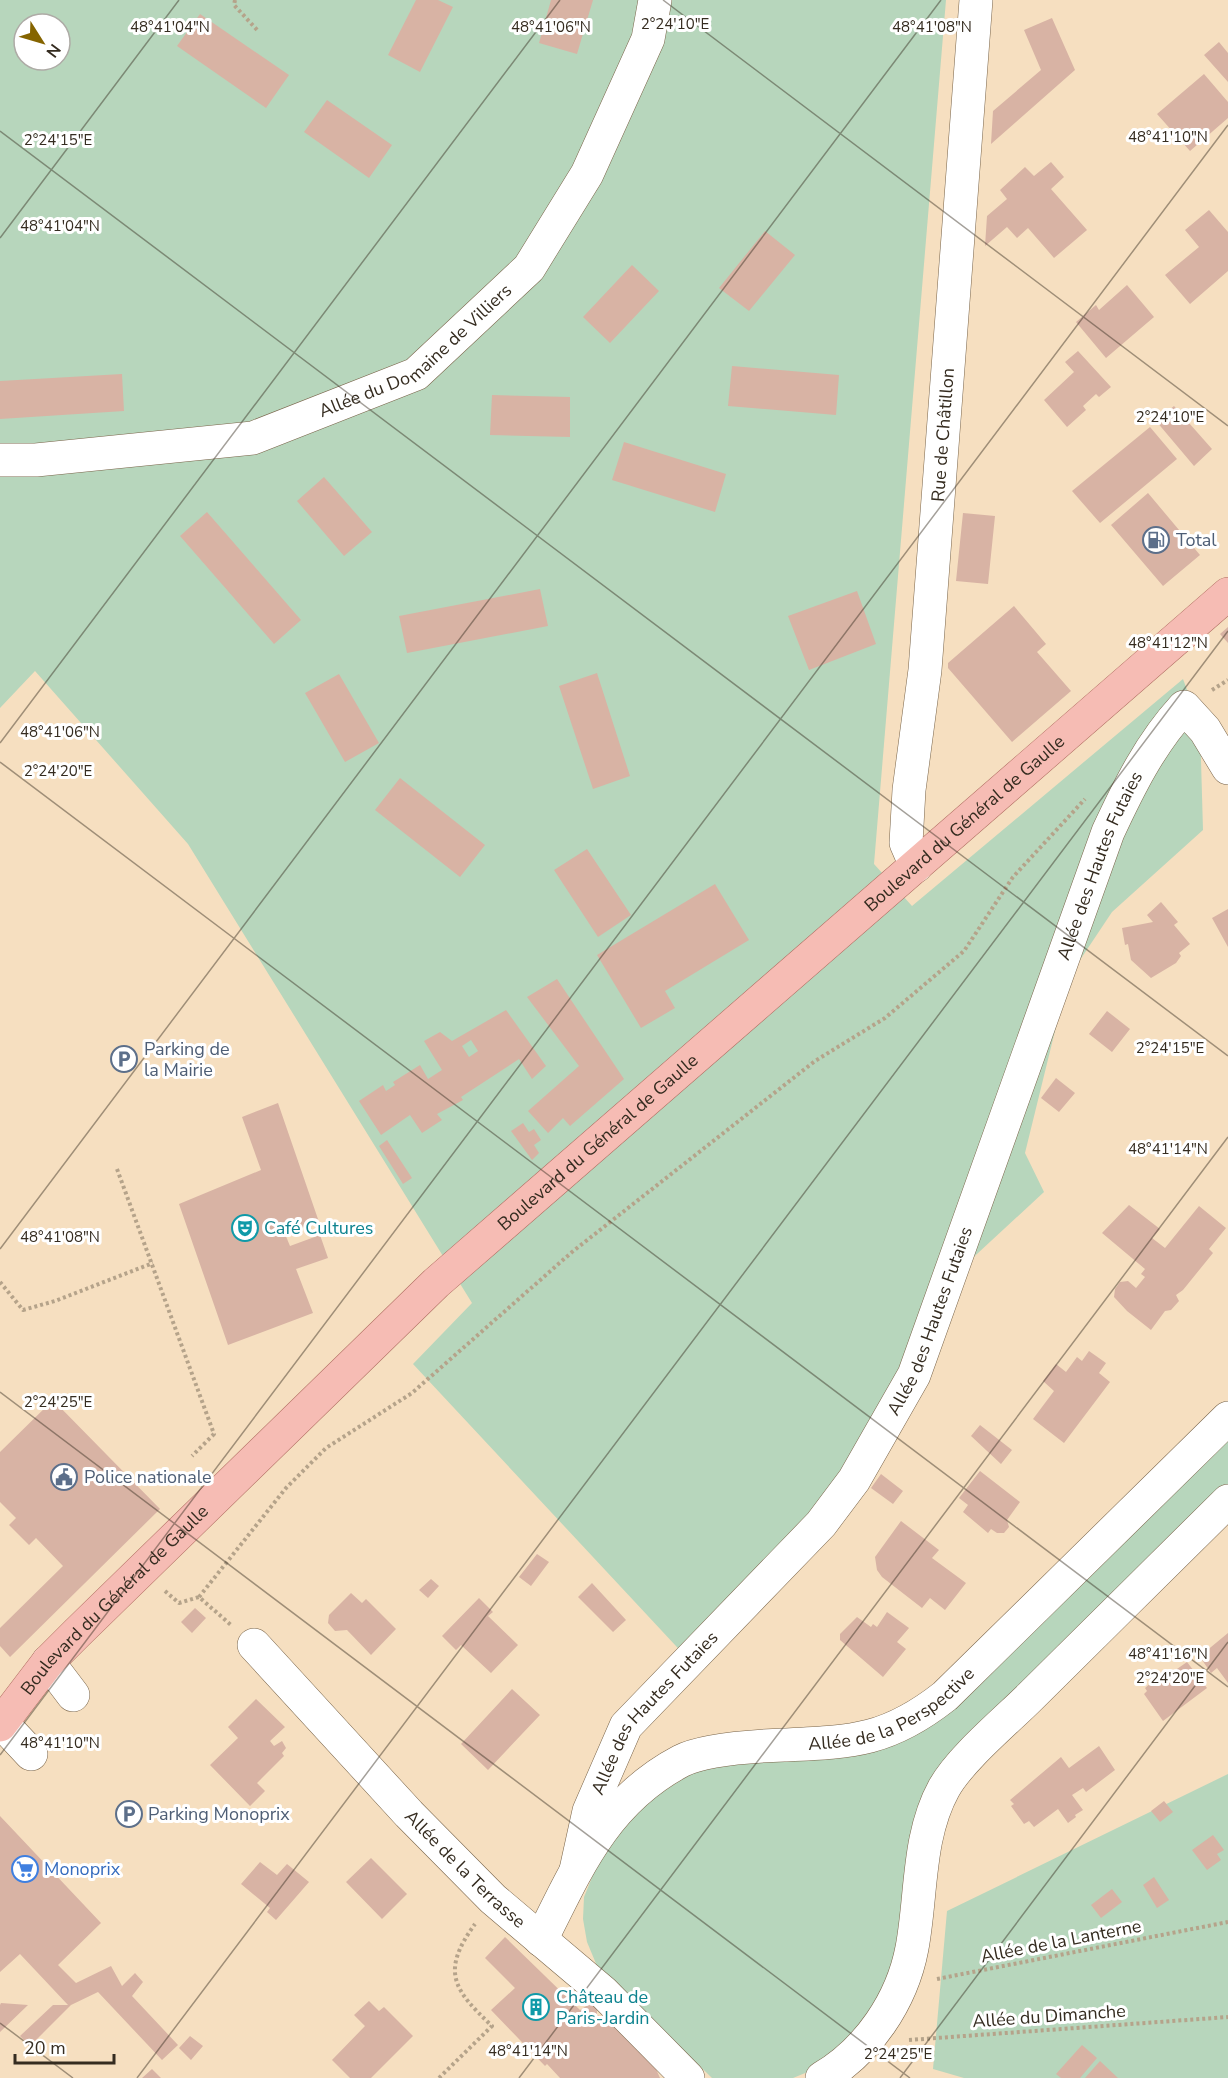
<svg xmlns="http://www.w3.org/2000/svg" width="1228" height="2078" font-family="'Nunito Sans',sans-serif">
<rect width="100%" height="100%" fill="#f6dfc0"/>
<path fill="#b7d6bc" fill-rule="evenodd" d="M0,0H946L874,864L912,906L1183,679L1200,725L1203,830L1112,912L1068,978L1025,1153L1044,1192L951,1278L884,1428L689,1660L413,1364L472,1303L188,844L35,671L0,708ZM24,24H60V60H24Z
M1228,1430V1489L961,1752L907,1932L871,2016L842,2050L810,2071L793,2078H712L597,1966L587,1942L583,1919L584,1897L604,1848L653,1798L692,1773L722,1764L872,1751Z
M1228,1774V2078H964L933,2069L947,1911Z"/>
<path fill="#d8b3a4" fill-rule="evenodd" d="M416,0H438L453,7L420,72L388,55Z
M551,0H593L577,54L539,43Z
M200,14L289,75L266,108L177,46Z
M1052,18L1075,70L991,144L993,111L1041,70L1024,30Z
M1219,42L1228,53V82L1204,55Z
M1204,74L1228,102V118L1190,151L1157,114Z
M327,100L392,145L369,178L304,132Z
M1051,162L1064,177L1051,189L1087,230L1054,258L1028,228L1017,238L1007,227L985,246L987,216L1007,199L1000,190L1025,167L1034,176Z
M1209,210L1228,232V271L1190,304L1165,275L1199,247L1185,230Z
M765,231L795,255L749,311L719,288Z
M632,265L659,291L610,343L583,317Z
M1127,285L1154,317L1106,358L1076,322L1096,305L1099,310Z
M1078,351L1111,387L1099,397L1096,394L1083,406L1086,410L1067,427L1044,400L1074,372L1065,362Z
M732,366L839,375L836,415L728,406Z
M122,374L124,411L0,419V381Z
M492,395L570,397V437L490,435Z
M1174,406L1212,449L1194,466L1156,421Z
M1150,427L1177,459L1100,523L1072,491Z
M624,442L726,474L715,512L612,480Z
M324,477L372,532L344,556L297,501Z
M1148,493L1200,555L1163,586L1111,525Z
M207,512L301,620L274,644L180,536Z
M963,513L995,516L988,584L956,581Z
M540,589L548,626L407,653L399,616Z
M857,591L876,644L809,670L788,616Z
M1014,606L1046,644L1037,652L1071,691L1012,742L948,668V663Z
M1228,627V643L1220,634Z
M597,673L630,776L593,789L559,686Z
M339,674L379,743L345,762L305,693Z
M400,778L485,845L460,877L375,810Z
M587,849L631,915L598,937L554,870Z
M715,884L749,940L665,991L675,1008L641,1028L597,955Z
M1161,902L1178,922L1174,925L1190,944L1179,953L1181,956L1176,963L1151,978L1131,960L1128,944L1125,945L1122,928L1153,922L1147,915Z
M1228,909V947L1212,918Z
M557,979L624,1079L570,1126L563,1118L548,1133L528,1111L579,1066L527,997Z
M506,1010L546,1066L532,1079L519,1059L461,1097L463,1100L437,1114L442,1120L422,1133L410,1115L381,1135L359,1101L383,1085L386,1091L395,1085L393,1082L420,1065L428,1079L442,1070L424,1041L440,1032L452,1041ZM471,1040L478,1051L469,1057L462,1046Z
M1107,1011L1130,1029L1112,1052L1089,1034Z
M1056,1078L1075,1093L1059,1112L1041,1098Z
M278,1103L319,1222L285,1234L290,1246L320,1235L328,1258L296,1269L313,1313L228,1345L179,1204L261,1170L242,1117Z
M523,1123L529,1132L534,1129L541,1140L534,1145L539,1153L532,1160L511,1131Z
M387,1140L412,1178L403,1184L379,1146Z
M1129,1205L1160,1229L1152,1238L1165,1248L1199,1206L1226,1228L1209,1249L1213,1253L1183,1290L1176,1295L1179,1301L1171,1310L1165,1311L1151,1330L1127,1311L1114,1297L1115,1289L1120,1282L1128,1281L1136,1288L1145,1277L1141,1274L1145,1269L1102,1233Z
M1089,1351L1106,1363L1099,1373L1110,1382L1064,1443L1033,1419L1054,1391L1043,1381L1056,1364L1066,1372L1077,1357L1082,1361Z
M53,1400L160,1509L10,1657L0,1646V1628L63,1566L36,1538L29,1545L9,1525L16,1518L0,1502V1452Z
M980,1425L1012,1450L1001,1464L971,1436Z
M980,1471L1020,1502L1007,1520L1009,1527L1004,1533H997L991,1529L988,1533L963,1512L968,1505L959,1498Z
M881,1474L903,1491L893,1504L871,1488Z
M901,1521L939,1550L932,1558L966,1583L945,1610L930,1598L922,1608L882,1577L877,1570L875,1557Z
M537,1554L549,1562L531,1586L519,1577Z
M431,1579L439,1586L428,1598L419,1590Z
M592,1583L626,1620L613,1632L578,1597Z
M351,1593L362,1603L366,1599L396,1629L371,1655L347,1630L335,1631L328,1623L329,1615Z
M479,1598L493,1612L488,1616L518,1645L491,1673L461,1645L456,1650L442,1636Z
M195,1608L206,1618L192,1633L181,1622Z
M887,1612L909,1628L897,1642L906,1649L883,1677L840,1640V1634L857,1617L871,1627L873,1624L877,1627Z
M1228,1633V1683L1217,1668L1211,1673L1202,1660L1207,1656L1205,1652Z
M1187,1662L1207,1688L1163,1721L1144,1694L1147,1691L1145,1688L1152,1682L1154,1685Z
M512,1689L540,1715L488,1770L461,1744Z
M256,1699L285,1727L270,1741L274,1746L282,1741L286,1748L282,1753L284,1756L257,1783L265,1791L250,1806L210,1765L238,1738L228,1727Z
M1099,1746L1115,1770L1086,1792L1083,1788L1072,1795L1083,1810L1075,1815L1076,1817L1068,1823L1058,1809L1034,1827L1029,1821L1024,1824L1011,1806L1014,1804L1010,1800L1061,1757L1069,1768Z
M1164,1801L1173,1812L1160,1822L1151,1811Z
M0,1816L101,1923L58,1965L76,1983L111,1966L122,1986L135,1973L143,1982L132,1996L178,2045L162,2060L98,1992L71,2005L30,2046L20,2036L53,2005H68L20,1954L0,1972Z
M1213,1835L1224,1850L1217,1854L1221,1860L1207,1870L1192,1850Z
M371,1858L407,1894L382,1919L346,1882Z
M260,1862L277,1875L287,1864L309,1882L276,1920L267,1912L270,1908L241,1884Z
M1154,1877L1169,1900L1157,1908L1143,1885Z
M1112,1889L1122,1902L1101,1918L1091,1905Z
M505,1937L580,2010L591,2003L597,2006V2015L608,2020L656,2069L660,2078H560L547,2064L545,2066L491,2010L515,1988L485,1958Z
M369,2001L379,2011L384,2007L413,2036L371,2078H350L332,2060L365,2026L354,2015Z
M1,2003L28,2005L0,2032V2005Z
M190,2036L203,2046L191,2060L179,2048Z
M1082,2045L1097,2058L1080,2078H1061L1056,2074Z
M1100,2061L1118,2078H1085Z
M152,2069L161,2078H142Z"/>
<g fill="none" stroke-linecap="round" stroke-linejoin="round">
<defs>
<g id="minor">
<path id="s1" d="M0,460H36L253,438L416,374L529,268L587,174L648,39L655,0"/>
<path id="s2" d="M916,866L906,843L909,790L925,670L976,0"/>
<path id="s3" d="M254,1645L409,1814L493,1899L603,1992L688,2078"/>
<path d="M48,1662L73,1695"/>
<path d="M0,1721L31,1754"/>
<path id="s4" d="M576,1870L589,1811L626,1726L821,1524L854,1480L914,1375L1108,832C1129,787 1150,744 1184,707L1205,730L1228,768"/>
<path id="s5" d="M541,1940C577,1868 605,1801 681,1761C704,1749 757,1746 784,1745C853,1742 888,1741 945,1696L1228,1418"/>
<path d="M822,2078C868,2051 902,2001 912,1948C922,1895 917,1837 944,1788C961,1758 1006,1721 1031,1696C1097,1631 1162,1566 1228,1501"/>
</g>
<g id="major">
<path id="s6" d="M0,1725L48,1662L77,1633L436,1283L1228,594"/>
</g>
</defs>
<use href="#minor" stroke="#796449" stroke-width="34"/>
<use href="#major" stroke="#af6c60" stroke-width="34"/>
<path stroke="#b5a38a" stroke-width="4" stroke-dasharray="3 3" stroke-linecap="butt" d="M235,0L234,5L259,32
M1212,690L1228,680
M117,1169L214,1434L192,1456
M0,1282L23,1310L55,1301L153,1263
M165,1591L179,1603L199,1597L231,1625
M199,1597L286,1488L326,1448L412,1393L572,1252L815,1061L885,1018L964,951L1013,877L1085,799
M937,1979L1228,1922
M909,2040L1228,2017
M439,2078L492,2026C454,1990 440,1972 475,1924"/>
<use href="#minor" stroke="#fff" stroke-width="33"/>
<use href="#major" stroke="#f6bcb4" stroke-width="33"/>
</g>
<path fill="none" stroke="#352c20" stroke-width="1.5" stroke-opacity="0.45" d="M663,0L1228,426M0,131L1228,1056M0,238L179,0M0,743L560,0M0,762L1228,1687M0,1249L941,0M0,1392L910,2078M0,1755L1228,125M0,2023L73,2078M137,2078L1228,631M519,2078L1228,1137M900,2078L1228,1642"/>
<defs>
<symbol id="fuel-ring" viewBox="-11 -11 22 22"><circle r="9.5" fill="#fff" stroke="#5c6f8a" stroke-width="1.5"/><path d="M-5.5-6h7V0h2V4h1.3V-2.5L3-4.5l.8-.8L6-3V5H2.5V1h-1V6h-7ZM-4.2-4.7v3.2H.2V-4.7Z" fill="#5c6f8a"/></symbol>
<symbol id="parking-ring" viewBox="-11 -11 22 22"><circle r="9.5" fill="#fff" stroke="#5c6f8a" stroke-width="1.5"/><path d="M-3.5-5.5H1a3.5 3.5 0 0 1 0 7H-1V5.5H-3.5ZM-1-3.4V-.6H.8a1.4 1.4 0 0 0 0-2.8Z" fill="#5c6f8a"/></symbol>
<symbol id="theatre-ring" viewBox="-11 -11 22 22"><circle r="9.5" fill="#fff" stroke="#0f9aa8" stroke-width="1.5"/><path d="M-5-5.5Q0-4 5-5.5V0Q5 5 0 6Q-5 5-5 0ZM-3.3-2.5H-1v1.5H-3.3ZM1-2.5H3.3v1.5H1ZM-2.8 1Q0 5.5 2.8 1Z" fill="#0f9aa8"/></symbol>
<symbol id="civic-ring" viewBox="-11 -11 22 22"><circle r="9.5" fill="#fff" stroke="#5c6f8a" stroke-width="1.5"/><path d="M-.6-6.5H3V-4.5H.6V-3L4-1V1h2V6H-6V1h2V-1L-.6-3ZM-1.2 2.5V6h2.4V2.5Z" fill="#5c6f8a"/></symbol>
<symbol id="supermarket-ring" viewBox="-11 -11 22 22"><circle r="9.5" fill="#fff" stroke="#3f7fe0" stroke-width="1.5"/><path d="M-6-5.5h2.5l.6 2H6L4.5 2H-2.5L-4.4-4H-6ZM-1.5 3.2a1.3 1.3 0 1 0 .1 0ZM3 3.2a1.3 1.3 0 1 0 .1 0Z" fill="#3f7fe0"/></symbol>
<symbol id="building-ring" viewBox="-11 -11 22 22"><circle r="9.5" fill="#fff" stroke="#0f9aa8" stroke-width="1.5"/><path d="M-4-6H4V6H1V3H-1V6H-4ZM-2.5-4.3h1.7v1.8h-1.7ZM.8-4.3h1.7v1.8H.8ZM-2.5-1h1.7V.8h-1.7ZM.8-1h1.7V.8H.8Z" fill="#0f9aa8"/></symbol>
</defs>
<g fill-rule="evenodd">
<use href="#fuel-ring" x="1141" y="525" width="30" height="30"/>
<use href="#parking-ring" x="109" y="1044" width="30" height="30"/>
<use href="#theatre-ring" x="230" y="1213" width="30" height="30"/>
<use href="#civic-ring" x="49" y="1462" width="30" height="30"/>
<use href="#parking-ring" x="114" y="1799" width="30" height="30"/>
<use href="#supermarket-ring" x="10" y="1854" width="30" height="30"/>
<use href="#building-ring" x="521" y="1992" width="30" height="30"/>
</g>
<g text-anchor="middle" stroke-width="6" stroke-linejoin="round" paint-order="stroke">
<g font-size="18" fill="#352c20" stroke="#fff">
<text dy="6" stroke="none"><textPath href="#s1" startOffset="441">Allée du Domaine de Villiers</textPath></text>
<text dy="6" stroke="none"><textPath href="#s2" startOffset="435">Rue de Châtillon</textPath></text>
<text dy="6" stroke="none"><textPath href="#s6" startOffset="1322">Boulevard du Général de Gaulle</textPath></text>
<text dy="6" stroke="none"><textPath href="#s4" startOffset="1152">Allée des Hautes Futaies</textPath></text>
<text dy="6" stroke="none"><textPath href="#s6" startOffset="836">Boulevard du Général de Gaulle</textPath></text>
<text dy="6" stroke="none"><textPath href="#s4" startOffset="666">Allée des Hautes Futaies</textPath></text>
<text dy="6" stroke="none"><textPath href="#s6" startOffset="170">Boulevard du Général de Gaulle</textPath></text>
<text dy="6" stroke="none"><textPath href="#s5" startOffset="453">Allée de la Perspective</textPath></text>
<text dy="6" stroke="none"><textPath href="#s4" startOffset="180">Allée des Hautes Futaies</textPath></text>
<text dy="6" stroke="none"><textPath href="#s3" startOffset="308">Allée de la Terrasse</textPath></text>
<text transform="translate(1061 1941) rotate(-11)" y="6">Allée de la Lanterne</text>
<text transform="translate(1049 2016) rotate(-4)" y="6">Allée du Dimanche</text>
</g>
<g font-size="18" fill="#4e5e75" stroke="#fff" text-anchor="start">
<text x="1176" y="546">Total</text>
<text x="144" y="1055">Parking de<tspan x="144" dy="21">la Mairie</tspan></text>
<text x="84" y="1483">Police nationale</text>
<text x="148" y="1820">Parking Monoprix</text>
</g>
<g font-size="18" fill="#0d838f" stroke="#fff" text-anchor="start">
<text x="264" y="1234">Café Cultures</text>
<text x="556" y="2003">Château de<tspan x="556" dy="21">Paris-Jardin</tspan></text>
</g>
<g font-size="18" fill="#366cbe" stroke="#fff" text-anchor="start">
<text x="44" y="1875">Monoprix</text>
</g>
</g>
<g font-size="15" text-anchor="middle" fill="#352c20" stroke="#fff" stroke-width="6" stroke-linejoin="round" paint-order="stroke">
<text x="675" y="29">2°24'10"E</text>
<text x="170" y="32">48°41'04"N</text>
<text x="551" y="32">48°41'06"N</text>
<text x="932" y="32">48°41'08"N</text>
<text x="1168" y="142">48°41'10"N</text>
<text x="58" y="145">2°24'15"E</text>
<text x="60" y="231">48°41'04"N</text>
<text x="1170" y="422">2°24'10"E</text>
<text x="1168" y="648">48°41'12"N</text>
<text x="60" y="737">48°41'06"N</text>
<text x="58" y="776">2°24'20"E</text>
<text x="1170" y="1053">2°24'15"E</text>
<text x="1168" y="1154">48°41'14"N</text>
<text x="60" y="1242">48°41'08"N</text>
<text x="58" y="1407">2°24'25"E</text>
<text x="1168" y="1659">48°41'16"N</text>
<text x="1170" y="1683">2°24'20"E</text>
<text x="60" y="1748">48°41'10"N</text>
<text x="528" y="2056">48°41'14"N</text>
<text x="898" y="2059">2°24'25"E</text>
</g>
<g transform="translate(42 42) rotate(127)"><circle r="28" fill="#ffffff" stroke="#aeaba6" stroke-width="1.5"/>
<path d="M0-4.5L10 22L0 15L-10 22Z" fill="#856400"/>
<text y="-9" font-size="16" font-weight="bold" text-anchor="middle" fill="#352c20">N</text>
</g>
<path d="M15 2054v9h99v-9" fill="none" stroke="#352c20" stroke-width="3"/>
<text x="24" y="2054" font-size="18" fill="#352c20" stroke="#ffffff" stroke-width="4.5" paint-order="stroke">20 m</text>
</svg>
